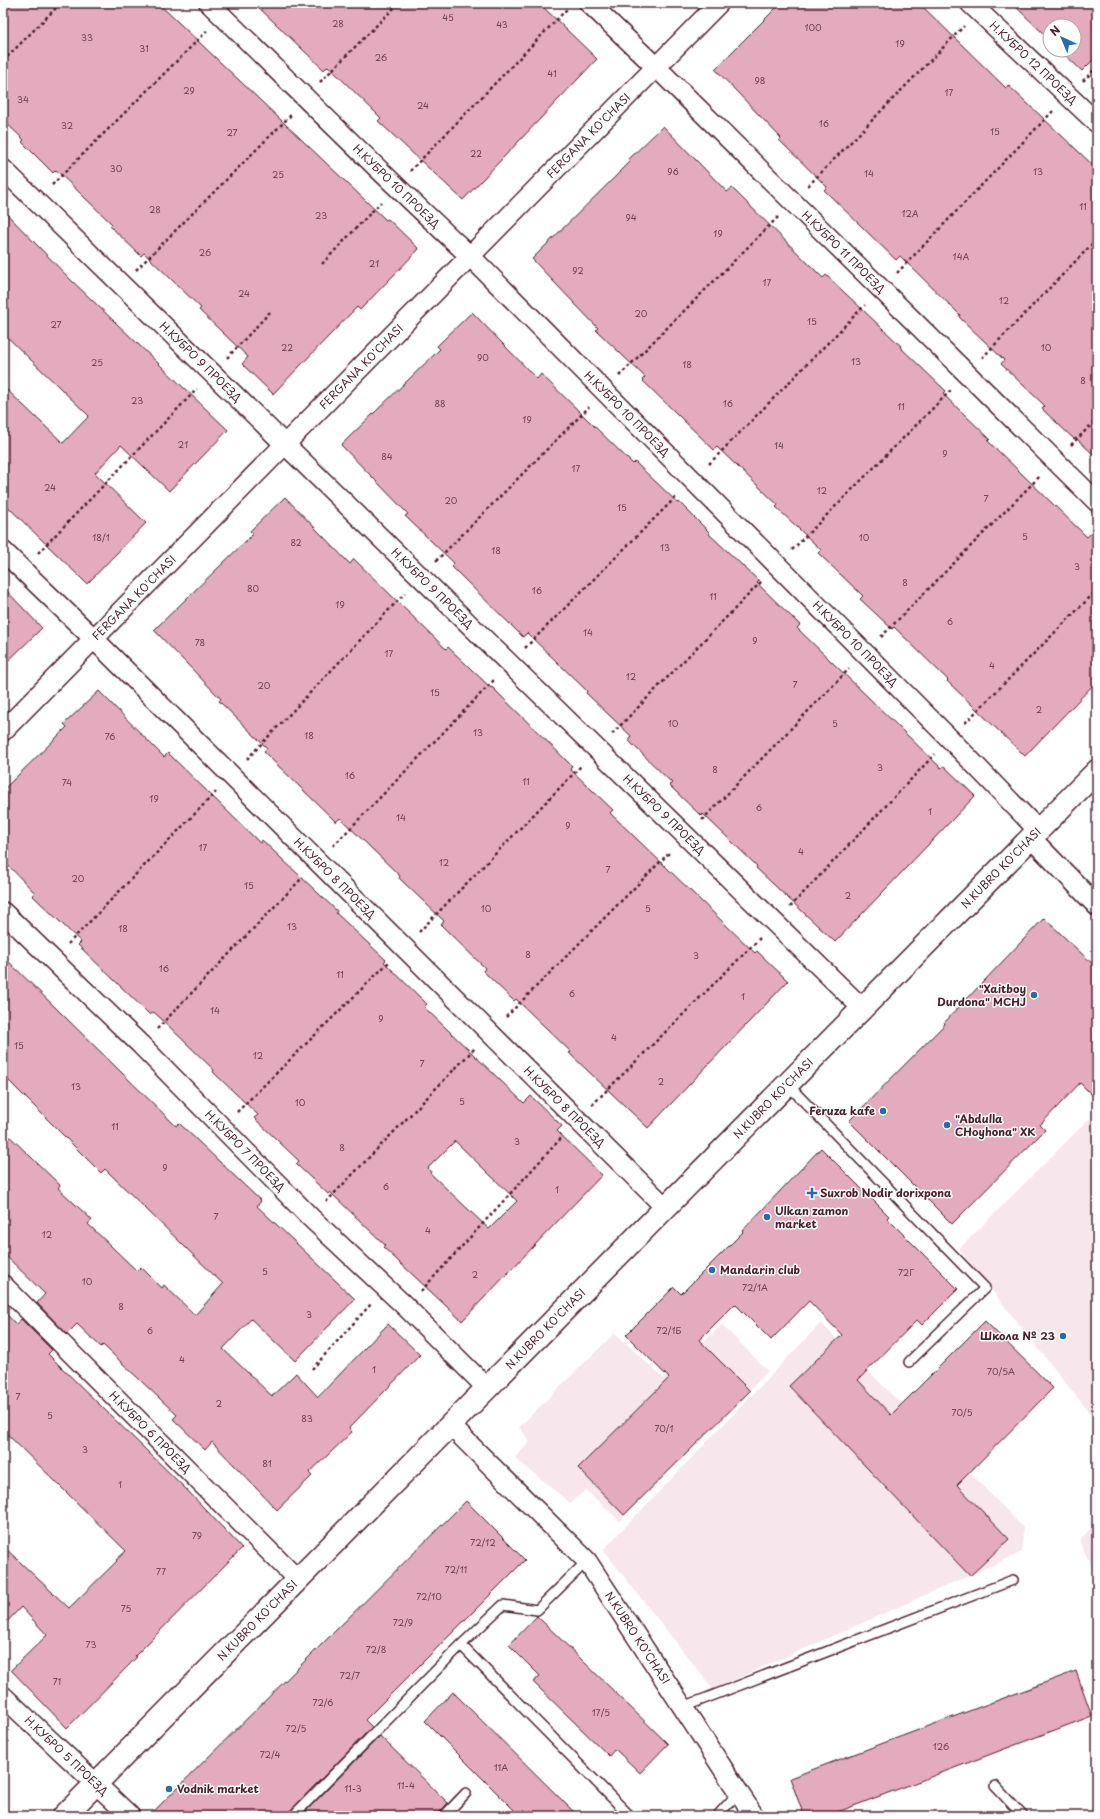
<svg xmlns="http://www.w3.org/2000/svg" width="1100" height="1819" font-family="'Playpen Sans',sans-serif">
<rect width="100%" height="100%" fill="#fff"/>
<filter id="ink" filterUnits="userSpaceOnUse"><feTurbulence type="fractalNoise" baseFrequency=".025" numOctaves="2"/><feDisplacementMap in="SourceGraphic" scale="8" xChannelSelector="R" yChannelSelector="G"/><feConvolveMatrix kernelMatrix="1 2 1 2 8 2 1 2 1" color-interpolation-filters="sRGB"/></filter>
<g filter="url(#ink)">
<path fill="#f7e6eb" d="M1089,1119L1097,1126V1422L959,1249Z
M821,1323L1023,1527L1022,1552L713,1689L603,1550Z
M722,1325L768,1371L620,1521L586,1490L570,1503L515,1458L530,1442L519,1427L615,1333L663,1378Z
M1097,1521V1577L1079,1541Z"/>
<path fill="#e3abbd" stroke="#4a1f2b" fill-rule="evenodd" d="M3,3H158L386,220L388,219L419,249L360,310L357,307L273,394L242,364L248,357L199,310L201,308L144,253L141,256L110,226L112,224L56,170L53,173L22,142L24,140L3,120Z
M254,3H539L597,59L463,200L378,121L381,118L328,66L324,70Z
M781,3H919L1006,88L1008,85L1097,169V458L1076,438L1074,439L1042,409L1045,406L1001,364L1004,360L959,317L960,315L900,256L896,260L824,190L827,187L779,140L781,138L715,69Z
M1012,3H1097V56L1082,71L1060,50H1074V26H1050V40Z
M663,126L727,192L732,188L823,278L826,275L901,346L900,347L946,391L943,394L990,439L988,441L1087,537L1097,527V681L1025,756L947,681L948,680L894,627L892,629L860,599L863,596L818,553L821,550L776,507L778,505L717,447L714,450L642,380L645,377L596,330L598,328L532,259L630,162L628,160Z
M3,210L70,279L228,430L169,491L121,445L95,473L146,523L87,584L3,502V386L63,443L89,416L3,333Z
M472,312L537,379L541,374L633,464L635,462L678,503L679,502L710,533L709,534L759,581L757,583L800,625L797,628L941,768L944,766L975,796L835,942L756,868L757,866L703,814L701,816L669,785L672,783L628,740L631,736L586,693L587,691L527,633L523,637L451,566L454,563L405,516L408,514L341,445L440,349L437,346Z
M285,497L350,564L354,559L446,649L448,647L491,688L492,687L572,766L570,769L613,810L610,813L755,953L757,951L788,981L648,1128L569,1053L571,1052L516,999L514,1001L483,971L485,968L441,925L444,921L399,878L400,876L340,818L336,822L264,752L267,748L219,701L221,699L154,630L253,534L250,531Z
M3,587L42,628L3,666Z
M99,691L164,757L168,753L260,843L262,840L337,911L336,913L386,960L384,962L427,1004L424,1007L524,1103L531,1096L562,1126L557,1131L602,1175L462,1321L383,1247L385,1245L330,1192L328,1194L296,1164L299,1161L254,1118L258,1115L213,1072L214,1070L154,1012L150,1015L78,945L81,942L32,895L35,893L3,860V790L67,727L64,724ZM455,1141L517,1201L489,1229L430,1173L431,1171L428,1168Z
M1044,918L1097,968V1100L1080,1083L1040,1125L1045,1130L952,1224L849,1121L945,1024L944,1023Z
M3,956L176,1126L179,1123L261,1201L257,1206L355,1299L295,1361L251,1319L223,1349L272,1396L296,1373L318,1397L388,1324L420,1355L349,1428L352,1432L309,1473L312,1476L277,1510L212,1442L205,1450L173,1419L177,1415L103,1345L101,1347L77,1324L67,1334L37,1303L45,1294L3,1253V1130L60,1185L58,1188L92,1220L88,1224L137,1271L141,1267L162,1288L164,1285L195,1315L223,1284L105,1169L101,1173L3,1075Z
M821,1148L889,1216L887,1218L958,1289L922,1325L917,1320L858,1380L891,1415L985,1321L1053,1388L957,1485L1009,1539L970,1576L789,1386L842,1335L809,1301L771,1340L735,1304L699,1340L750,1391L624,1515L578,1468L669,1378L626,1335L674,1287L681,1294L743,1232L742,1231Z
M3,1311L16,1324L21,1319L52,1350L48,1354L61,1367L187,1490L242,1548L135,1656L137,1657L67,1728L11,1670L47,1635L21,1607L3,1626V1546L69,1608L117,1561L116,1560L126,1551L3,1430Z
M466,1501L525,1560L365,1720L372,1727L289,1812L287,1816H149Z
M537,1616L668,1744L640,1773L615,1749L609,1756L533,1682L540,1676L509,1645Z
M1076,1671L1092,1716L827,1816H804L790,1778Z
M453,1692L578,1816H520L425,1721Z
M380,1736L448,1803L440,1812L438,1816H301Z"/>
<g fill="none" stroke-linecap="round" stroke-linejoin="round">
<defs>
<path id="lane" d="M787,1084L985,1288L909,1362
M587,1561L537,1610L503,1605L461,1645L630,1816
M683,1707L1013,1580
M995,1786L1023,1816
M293,1816L461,1645
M444,1816L466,1793
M717,1816L739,1792"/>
<g id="street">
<path id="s1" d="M209,3C296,88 381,174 470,256L950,739L1038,830"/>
<path id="s2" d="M589,3L656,67L1097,502"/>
<path id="s3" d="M970,3L1097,123"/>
<path id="s4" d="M3,169L862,1008"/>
<path id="s5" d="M3,551L94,639L665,1207"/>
<path id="s6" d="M3,731L719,3"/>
<path d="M1031,838L1097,906"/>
<path id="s7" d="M3,912L141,1045L311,1218L406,1307L487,1388"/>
<path id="s8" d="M3,1285L297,1579"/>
<path id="s9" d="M450,1425L587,1561L754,1816"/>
<path id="s10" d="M3,1696L130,1816"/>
</g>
<g id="secondary">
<path id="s11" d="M64,1816L1097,771"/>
</g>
</defs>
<use href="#lane" stroke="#4a1f2b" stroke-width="12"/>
<use href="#street" stroke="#4a1f2b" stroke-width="22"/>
<use href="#secondary" stroke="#4a1f2b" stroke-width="25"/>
<path stroke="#4a1f2b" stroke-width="2.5" stroke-dasharray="3 3" stroke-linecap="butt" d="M3,61L61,3
M1083,81L1097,67
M320,82L399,3
M410,171L568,8
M52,185L207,31
M808,186L964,26
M322,264L381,202
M136,270L291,115
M897,273L1053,111
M227,358L271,311
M982,358L1097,239
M619,376L778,217
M1071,445L1097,419
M709,464L865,305
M792,550L952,389
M38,553L197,389
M436,561L589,407
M881,637L1040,476
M525,648L677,496
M965,723L1097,590
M612,734L762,581
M247,759L405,593
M702,820L849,669
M333,846L495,679
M790,907L935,754
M419,932L582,765
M68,944L216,792
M506,1017L670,852
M157,1029L303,877
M592,1105L760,938
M237,1112L389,962
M326,1202L475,1048
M421,1291L563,1136
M312,1369L371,1304"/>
<use href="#lane" stroke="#fff" stroke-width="9"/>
<use href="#street" stroke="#fff" stroke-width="19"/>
<use href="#secondary" stroke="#fff" stroke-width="22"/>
</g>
</g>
<g fill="#1f6fb2" stroke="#fff" stroke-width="1.5">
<circle cx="1034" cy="995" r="4"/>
<circle cx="883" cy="1111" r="4"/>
<circle cx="947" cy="1125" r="4"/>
<path d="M810 1187h4v4h4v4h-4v4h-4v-4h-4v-4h4z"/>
<circle cx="767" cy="1217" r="4"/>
<circle cx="712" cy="1270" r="4"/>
<circle cx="1063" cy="1336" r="4"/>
<circle cx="169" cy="1789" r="4"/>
</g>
<g text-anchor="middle" stroke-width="3" stroke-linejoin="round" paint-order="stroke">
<g font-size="9" fill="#704250">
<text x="448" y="21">45</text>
<text x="338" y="27">28</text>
<text x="502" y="28">43</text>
<text x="813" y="31">100</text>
<text x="87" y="41">33</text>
<text x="900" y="47">19</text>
<text x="144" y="52">31</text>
<text x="381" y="61">26</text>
<text x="552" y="77">41</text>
<text x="760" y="84">98</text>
<text x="189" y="94">29</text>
<text x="949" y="96">17</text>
<text x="23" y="103">34</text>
<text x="423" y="109">24</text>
<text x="824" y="127">16</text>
<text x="67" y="129">32</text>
<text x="995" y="135">15</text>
<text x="232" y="136">27</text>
<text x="476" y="157">22</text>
<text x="116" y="172">30</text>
<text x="673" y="175">96</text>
<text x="1038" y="175">13</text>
<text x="869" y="177">14</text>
<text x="278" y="178">25</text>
<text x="1083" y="210">11</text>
<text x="155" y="213">28</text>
<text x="910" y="217">12A</text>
<text x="321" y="219">23</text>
<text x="631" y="221">94</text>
<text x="718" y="237">19</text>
<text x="205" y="256">26</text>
<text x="961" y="260">14A</text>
<text x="374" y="267">21</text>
<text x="578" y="274">92</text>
<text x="767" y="286">17</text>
<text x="244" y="297">24</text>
<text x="1004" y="304">12</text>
<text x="641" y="317">20</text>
<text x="812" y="325">15</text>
<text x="56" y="328">27</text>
<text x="287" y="351">22</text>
<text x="1046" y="351">10</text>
<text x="483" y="361">90</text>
<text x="856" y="365">13</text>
<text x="97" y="366">25</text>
<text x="687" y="368">18</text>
<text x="1083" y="384">8</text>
<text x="137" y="404">23</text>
<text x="440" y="407">88</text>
<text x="728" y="407">16</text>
<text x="901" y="410">11</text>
<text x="527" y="423">19</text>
<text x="183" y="448">21</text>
<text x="779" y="449">14</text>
<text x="945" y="457">9</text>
<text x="387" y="460">84</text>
<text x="576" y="472">17</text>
<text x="50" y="491">24</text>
<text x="822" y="494">12</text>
<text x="986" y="502">7</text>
<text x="451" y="504">20</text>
<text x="622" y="511">15</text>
<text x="1025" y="540">5</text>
<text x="101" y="541">18/1</text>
<text x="864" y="541">10</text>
<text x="296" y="546">82</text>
<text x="665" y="551">13</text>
<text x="496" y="554">18</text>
<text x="1077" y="570">3</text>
<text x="905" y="586">8</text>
<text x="253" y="592">80</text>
<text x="537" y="594">16</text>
<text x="713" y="600">11</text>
<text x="340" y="608">19</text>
<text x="950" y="625">6</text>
<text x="588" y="636">14</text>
<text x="755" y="644">9</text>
<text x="200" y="646">78</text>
<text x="389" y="657">17</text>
<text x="992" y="669">4</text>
<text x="631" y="680">12</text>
<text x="795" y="688">7</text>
<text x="264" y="689">20</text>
<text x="435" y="696">15</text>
<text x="1039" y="713">2</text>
<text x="673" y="727">10</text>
<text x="835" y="727">5</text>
<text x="478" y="736">13</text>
<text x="309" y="739">18</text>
<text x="110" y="740">76</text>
<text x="880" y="771">3</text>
<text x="715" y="773">8</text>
<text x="350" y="779">16</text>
<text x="526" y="785">11</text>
<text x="67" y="786">74</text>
<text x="154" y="802">19</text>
<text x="759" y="811">6</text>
<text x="930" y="815">1</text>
<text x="401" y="821">14</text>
<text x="568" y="829">9</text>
<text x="203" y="851">17</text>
<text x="801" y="855">4</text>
<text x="444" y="866">12</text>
<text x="608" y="873">7</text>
<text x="78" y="882">20</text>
<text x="249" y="889">15</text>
<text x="848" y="899">2</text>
<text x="486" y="912">10</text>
<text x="648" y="912">5</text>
<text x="292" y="930">13</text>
<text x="123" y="932">18</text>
<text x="528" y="958">8</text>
<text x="696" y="959">3</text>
<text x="164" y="972">16</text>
<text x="340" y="978">11</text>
<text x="572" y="997">6</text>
<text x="743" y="1000">1</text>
<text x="215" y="1014">14</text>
<text x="381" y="1022">9</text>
<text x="614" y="1041">4</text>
<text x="19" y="1049">15</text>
<text x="258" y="1059">12</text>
<text x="422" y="1067">7</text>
<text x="661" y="1085">2</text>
<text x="76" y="1090">13</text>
<text x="462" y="1105">5</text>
<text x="300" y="1106">10</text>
<text x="115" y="1130">11</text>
<text x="517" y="1145">3</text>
<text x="342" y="1151">8</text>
<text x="165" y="1171">9</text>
<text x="386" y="1190">6</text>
<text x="557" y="1193">1</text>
<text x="216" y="1220">7</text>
<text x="428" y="1234">4</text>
<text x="47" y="1238">12</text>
<text x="265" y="1275">5</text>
<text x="906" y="1276">72Г</text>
<text x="475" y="1278">2</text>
<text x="87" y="1285">10</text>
<text x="755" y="1291">72/1А</text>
<text x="121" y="1310">8</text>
<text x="309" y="1318">3</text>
<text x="150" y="1334">6</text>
<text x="669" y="1334">72/1Б</text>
<text x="182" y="1363">4</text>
<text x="374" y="1373">1</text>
<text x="1001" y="1375">70/5А</text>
<text x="18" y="1400">7</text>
<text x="219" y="1407">2</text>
<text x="962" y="1416">70/5</text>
<text x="50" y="1419">5</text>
<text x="307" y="1422">83</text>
<text x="664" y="1432">70/1</text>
<text x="85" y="1453">3</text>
<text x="267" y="1467">81</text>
<text x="120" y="1488">1</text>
<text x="197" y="1539">79</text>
<text x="483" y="1546">72/12</text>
<text x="456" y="1573">72/11</text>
<text x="161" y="1575">77</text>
<text x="429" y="1600">72/10</text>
<text x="126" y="1612">75</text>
<text x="403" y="1626">72/9</text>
<text x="91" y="1648">73</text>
<text x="376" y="1653">72/8</text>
<text x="350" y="1679">72/7</text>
<text x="57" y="1685">71</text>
<text x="323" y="1706">72/6</text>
<text x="601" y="1716">17/5</text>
<text x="296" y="1732">72/5</text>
<text x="941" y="1750">126</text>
<text x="270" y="1758">72/4</text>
<text x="501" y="1771">11А</text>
<text x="406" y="1789">11-4</text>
<text x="353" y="1792">11-3</text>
</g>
<g font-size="11" fill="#4a1f2b" stroke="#fff">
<text dy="4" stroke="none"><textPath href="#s3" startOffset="87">Н.КУБРО 12 ПРОЕЗД</textPath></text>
<text dy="4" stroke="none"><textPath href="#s6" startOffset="835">FERGANA KO'CHASI</textPath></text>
<text dy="4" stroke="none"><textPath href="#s1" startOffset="262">Н.КУБРО 10 ПРОЕЗД</textPath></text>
<text dy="4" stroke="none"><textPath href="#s2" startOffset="356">Н.КУБРО 11 ПРОЕЗД</textPath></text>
<text dy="4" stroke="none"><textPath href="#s4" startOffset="276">Н.КУБРО 9 ПРОЕЗД</textPath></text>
<text dy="4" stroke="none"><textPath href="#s6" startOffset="511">FERGANA KO'CHASI</textPath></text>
<text dy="4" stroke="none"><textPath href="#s1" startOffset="586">Н.КУБРО 10 ПРОЕЗД</textPath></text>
<text dy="4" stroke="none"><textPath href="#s4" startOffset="600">Н.КУБРО 9 ПРОЕЗД</textPath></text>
<text dy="4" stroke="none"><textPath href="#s6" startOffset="187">FERGANA KO'CHASI</textPath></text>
<text dy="4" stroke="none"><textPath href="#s1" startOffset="910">Н.КУБРО 10 ПРОЕЗД</textPath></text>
<text dy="4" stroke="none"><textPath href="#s4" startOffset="924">Н.КУБРО 9 ПРОЕЗД</textPath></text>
<text dy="4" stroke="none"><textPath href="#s11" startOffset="1333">N.KUBRO KO'CHASI</textPath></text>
<text dy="4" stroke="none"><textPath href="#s5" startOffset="466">Н.КУБРО 8 ПРОЕЗД</textPath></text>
<text dy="4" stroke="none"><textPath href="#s11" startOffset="1009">N.KUBRO KO'CHASI</textPath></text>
<text dy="4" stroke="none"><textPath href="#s5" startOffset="790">Н.КУБРО 8 ПРОЕЗД</textPath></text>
<text dy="4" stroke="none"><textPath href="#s7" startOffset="340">Н.КУБРО 7 ПРОЕЗД</textPath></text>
<text dy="4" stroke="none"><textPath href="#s11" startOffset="685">N.KUBRO KO'CHASI</textPath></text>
<text dy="4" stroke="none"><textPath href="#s8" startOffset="208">Н.КУБРО 6 ПРОЕЗД</textPath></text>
<text dy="4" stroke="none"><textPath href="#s11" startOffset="275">N.KUBRO KO'CHASI</textPath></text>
<text dy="4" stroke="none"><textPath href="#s9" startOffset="285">N.KUBRO KO'CHASI</textPath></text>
<text dy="4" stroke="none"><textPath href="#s10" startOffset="87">Н.КУБРО 5 ПРОЕЗД</textPath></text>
</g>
<g font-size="11" font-weight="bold" fill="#4a1f2b" stroke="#fff" text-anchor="start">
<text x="1026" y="993" text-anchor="end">"Xaitboy<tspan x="1026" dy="13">Durdona" MCHJ</tspan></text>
<text x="875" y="1115" text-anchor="end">Feruza kafe</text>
<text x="955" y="1123">"Abdulla<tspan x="955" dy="13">CHoyhona" XK</tspan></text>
<text x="820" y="1197">Suxrob Nodir dorixpona</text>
<text x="775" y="1215">Ulkan zamon<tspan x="775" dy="13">market</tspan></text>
<text x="720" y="1274">Mandarin club</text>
<text x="1055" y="1340" text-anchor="end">Школа № 23</text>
<text x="177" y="1793">Vodnik market</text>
</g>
</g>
<rect width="1100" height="1819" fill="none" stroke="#fff" stroke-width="16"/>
<rect x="8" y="8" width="1084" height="1803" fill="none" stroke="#4a1f2b" stroke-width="1.5" filter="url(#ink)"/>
<g transform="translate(1062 38) rotate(316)"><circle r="19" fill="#ffffff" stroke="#b7a5aa"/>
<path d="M0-3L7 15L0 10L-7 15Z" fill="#1f6fb2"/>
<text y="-6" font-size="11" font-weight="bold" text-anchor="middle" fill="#4a1f2b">N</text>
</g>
</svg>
